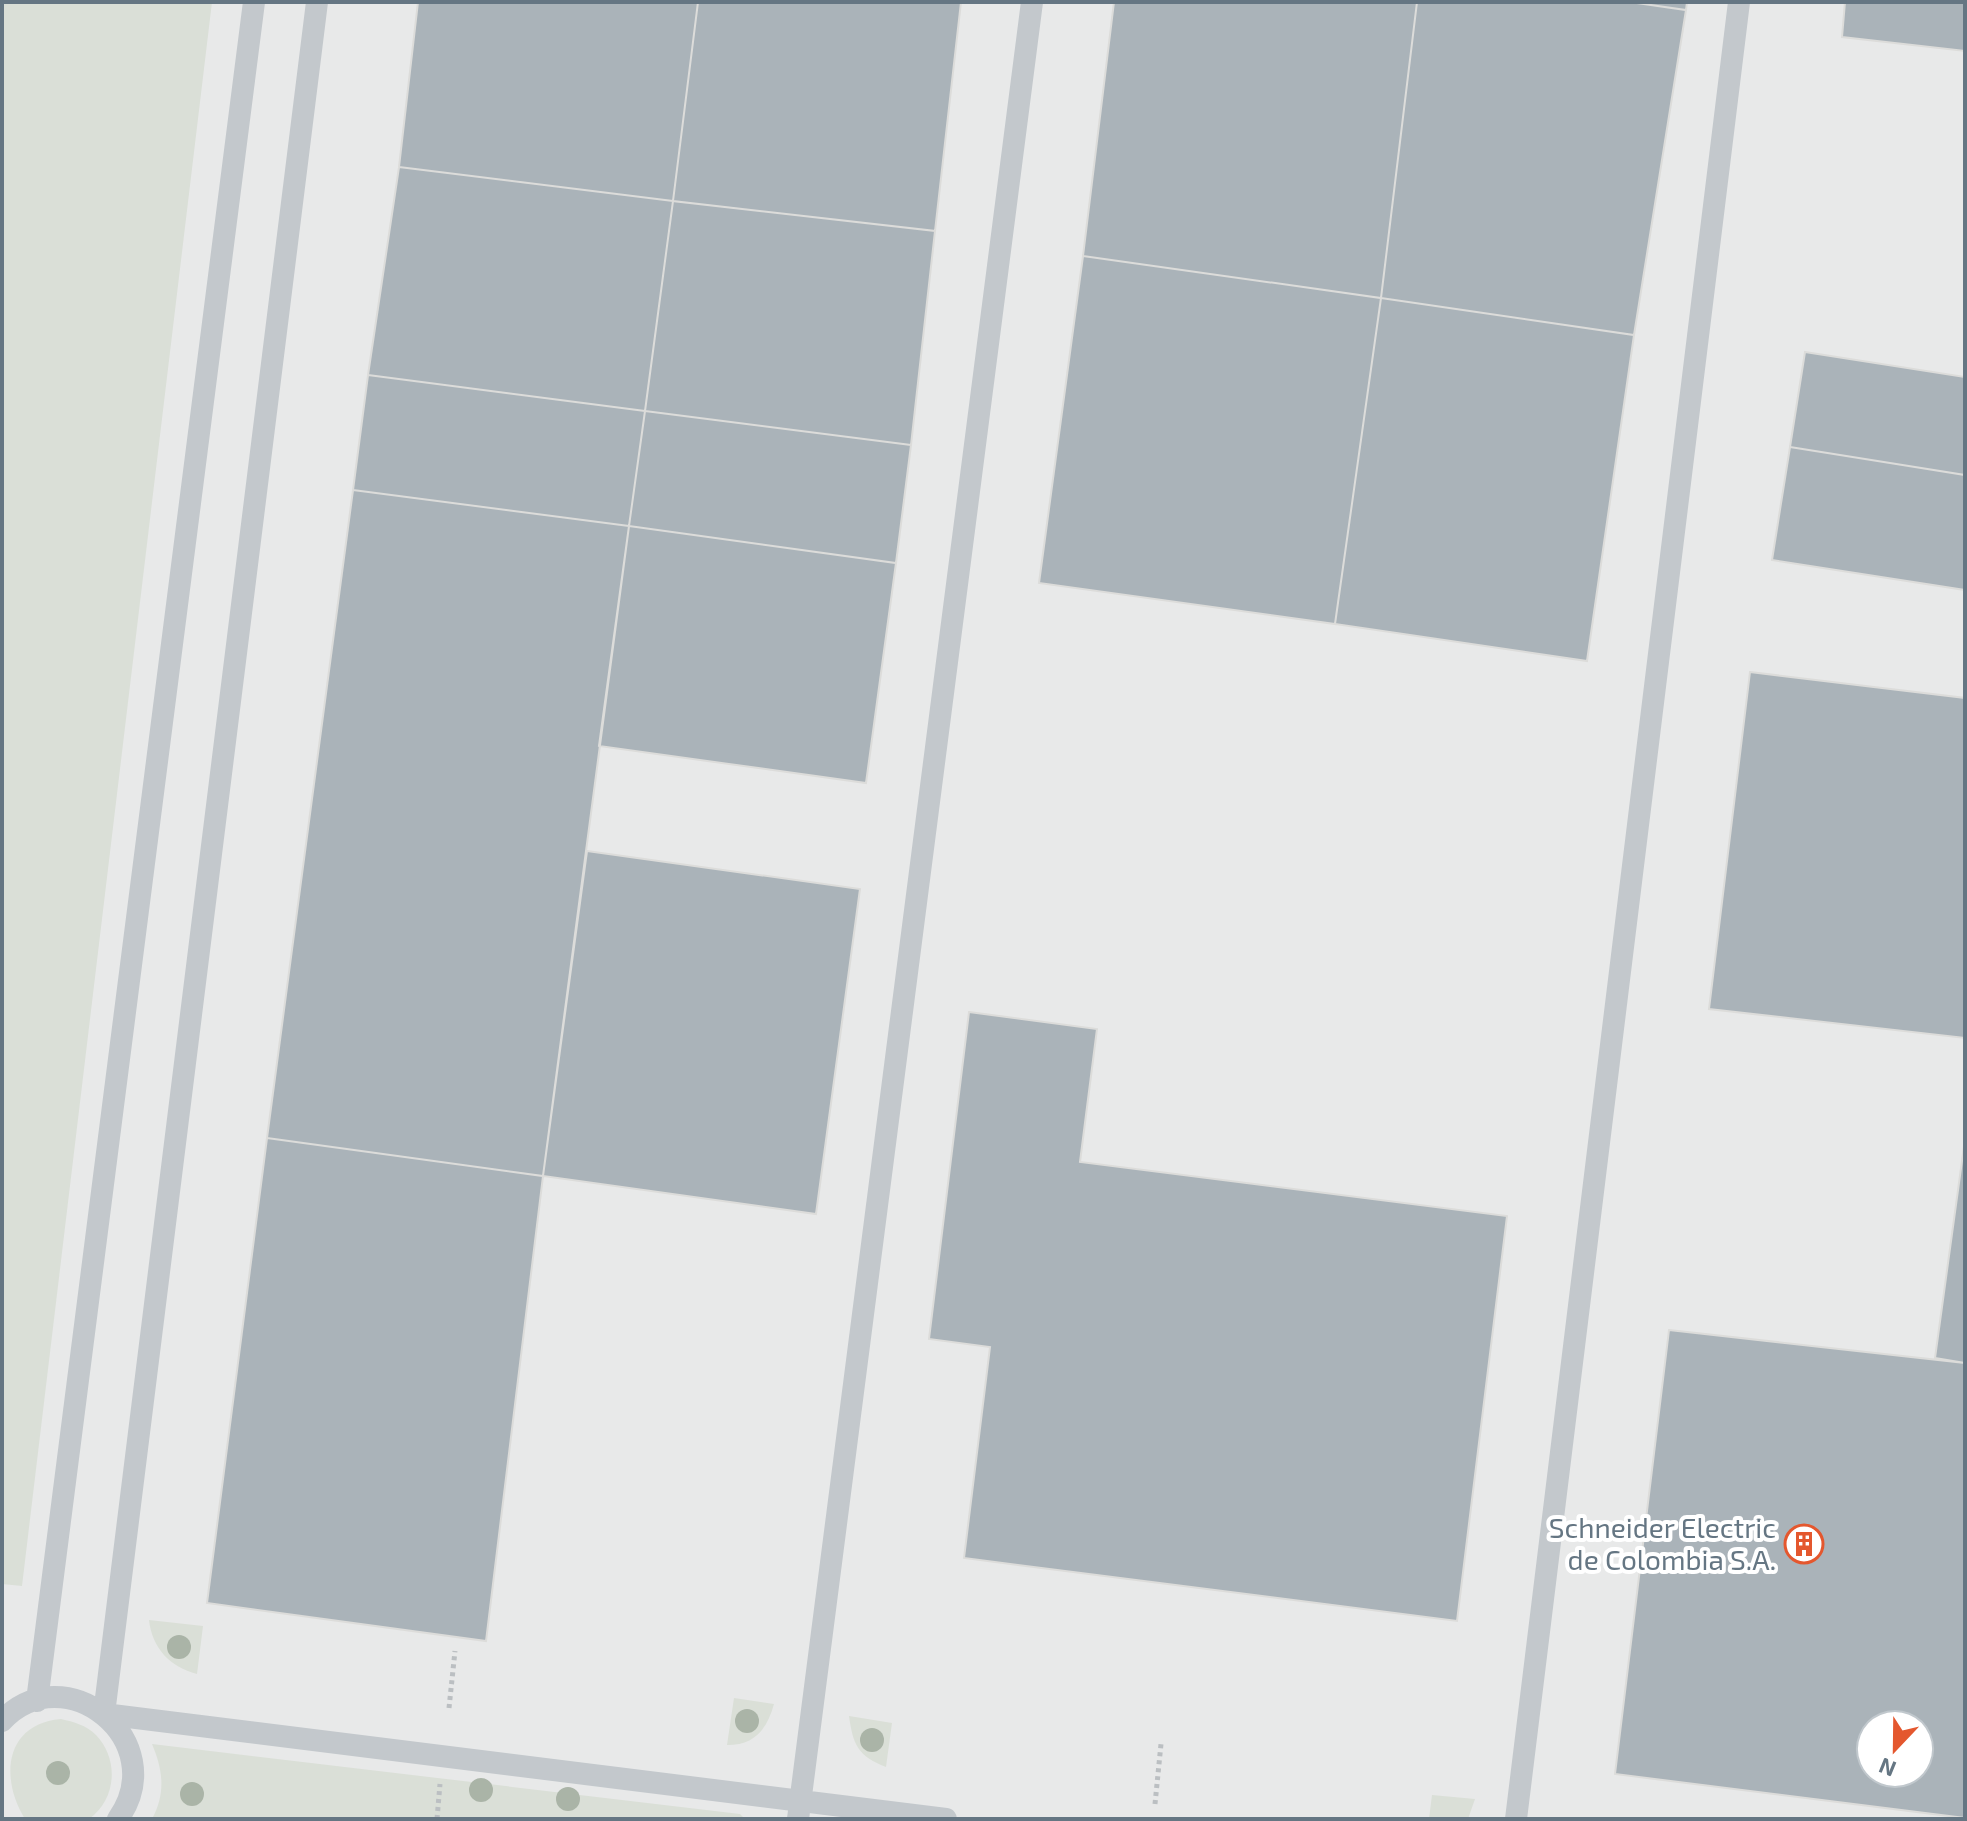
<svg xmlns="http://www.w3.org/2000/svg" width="1967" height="1821" font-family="'Exo 2',sans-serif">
<rect width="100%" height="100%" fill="#fafaf8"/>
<path fill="#e8e9e9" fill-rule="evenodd" d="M2,2H1965V1819H2ZM1871,1725H1919V1773H1871Z"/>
<path fill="#dadfd7" d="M2,2H212L22,1586L2,1584Z
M149,1620L203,1626L197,1674C170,1667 152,1648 149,1620Z
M734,1698L774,1704C767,1729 755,1745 727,1745Z
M849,1716L892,1723L886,1767C858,1756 853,1745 849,1716Z
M61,1719C74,1722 86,1725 96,1735C119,1759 117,1799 89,1819H25C0,1779 4,1724 61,1719Z
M152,1744L740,1814L745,1819H152C166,1793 163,1770 152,1744Z
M1432,1795L1475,1799L1468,1819H1429Z"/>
<path fill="#aab3b9" stroke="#dcdcda" stroke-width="2" fill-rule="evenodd" d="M418,2H698L673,201L399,167Z
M698,2H961L935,231L673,201Z
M1114,2H1417L1381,298L1083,256Z
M1417,2H1630L1686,10L1634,335L1381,298Z
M1630,2H1687L1686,10Z
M1845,2H1965V51L1842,37Z
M399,167L673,201L645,411L368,375Z
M673,201L935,231L911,445L645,411Z
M1083,256L1381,298L1335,624L1039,583Z
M1381,298L1634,335L1587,661L1335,624Z
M1805,352L1965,377V475L1790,447Z
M368,375L645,411L629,526L353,490Z
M645,411L911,445L896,563L629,526Z
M1790,447L1965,475V590L1772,560Z
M353,490L629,526L543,1176L267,1138Z
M629,526L896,563L866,783L599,746Z
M1750,672L1965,698V1038L1709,1009Z
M587,851L860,889L816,1214L543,1176Z
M969,1012L1097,1029L1080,1162L1507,1216L1457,1621L964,1558L990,1347L929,1339Z
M267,1138L543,1176L486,1641L207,1603Z
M1965,1139V1363L1935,1358Z
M1669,1330L1965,1363V1818L1615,1774ZM1871,1725H1919V1773H1871Z"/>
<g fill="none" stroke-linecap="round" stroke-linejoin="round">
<path stroke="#bbbfc2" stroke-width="5" stroke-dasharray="4 4" stroke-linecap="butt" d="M449,1708L455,1651
M1155,1804L1161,1744
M437,1819L440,1784"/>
<path stroke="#c3c8cc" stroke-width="22" d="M37,1701L254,2
M104,1714L317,2
M104,1714L946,1819
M2,1721C65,1654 173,1741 118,1819
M798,1819L1032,2
M1516,1819L1739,2"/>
</g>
<g fill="#aab4a7">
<circle cx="179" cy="1647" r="12"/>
<circle cx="747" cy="1721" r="12"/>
<circle cx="872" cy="1740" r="12"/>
<circle cx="58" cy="1773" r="12"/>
<circle cx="481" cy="1790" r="12"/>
<circle cx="192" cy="1794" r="12"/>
<circle cx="568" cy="1799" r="12"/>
</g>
<defs>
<symbol id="building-ring" viewBox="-11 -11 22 22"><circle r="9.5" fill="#fff" stroke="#e4572e" stroke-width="1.5"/><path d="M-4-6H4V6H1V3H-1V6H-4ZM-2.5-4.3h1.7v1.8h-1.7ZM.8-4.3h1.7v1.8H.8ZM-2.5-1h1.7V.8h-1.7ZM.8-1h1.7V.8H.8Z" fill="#e4572e"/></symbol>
</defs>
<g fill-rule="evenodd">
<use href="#building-ring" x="1782" y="1522" width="44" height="44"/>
</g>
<g text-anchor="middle" stroke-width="8" stroke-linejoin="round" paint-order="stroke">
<g font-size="28" fill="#657683" stroke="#fff" text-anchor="end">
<text x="1776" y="1538">Schneider Electric<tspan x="1776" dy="32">de Colombia S.A.</tspan></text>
</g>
</g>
<rect width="1967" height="1821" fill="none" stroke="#657683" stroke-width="8"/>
<g transform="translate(1895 1749) rotate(202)"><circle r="38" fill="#ffffff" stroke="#c1c8cd" stroke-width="2"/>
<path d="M0-6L14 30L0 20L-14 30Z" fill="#e4572e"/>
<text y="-12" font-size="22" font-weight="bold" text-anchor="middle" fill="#657683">N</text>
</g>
</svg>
